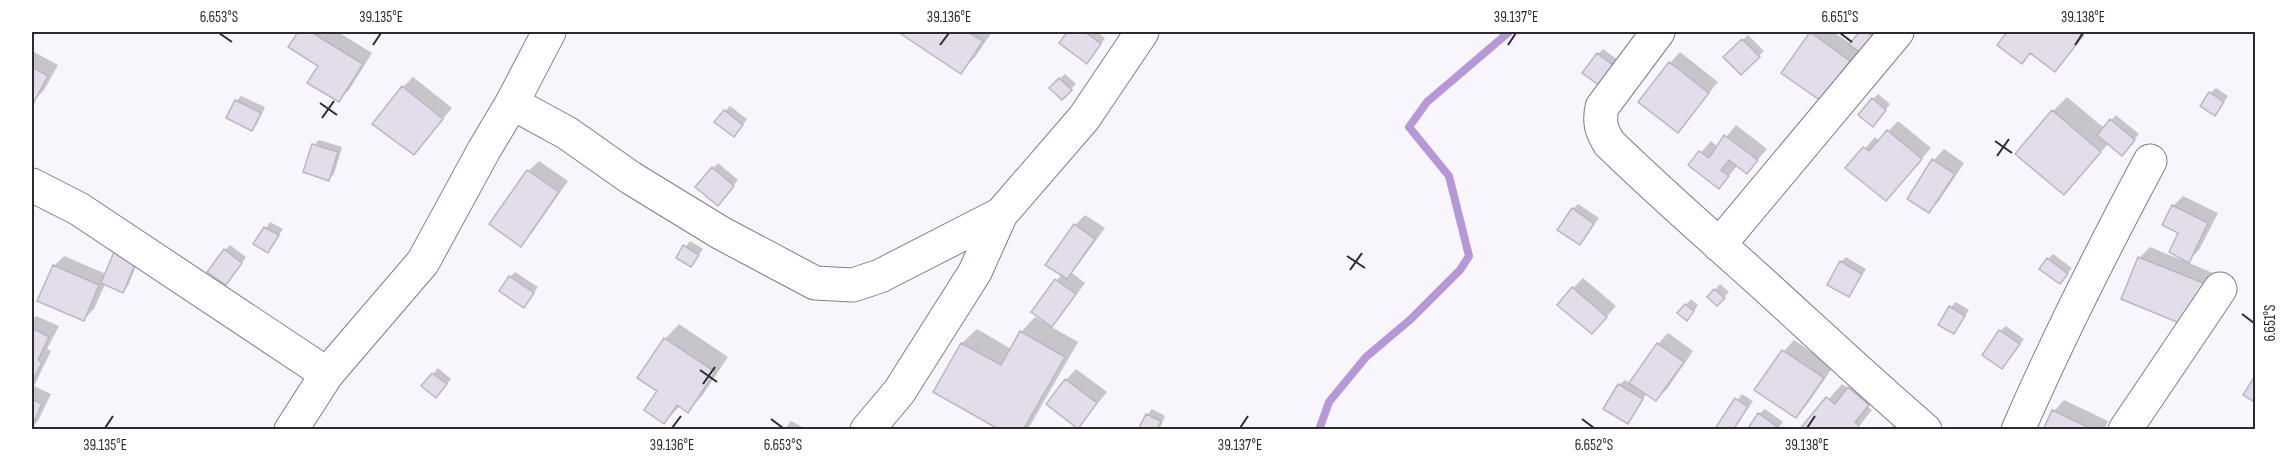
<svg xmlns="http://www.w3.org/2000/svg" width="2287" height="461" font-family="'Sofia Sans Condensed',sans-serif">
<rect width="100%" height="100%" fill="#f9f5fd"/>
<path fill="#0003" d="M300,32H338L372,53L349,90L338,100L320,66L290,47Z
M901,32H992L975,57L961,72Z
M1069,32H1097L1105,38L1092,57L1061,43Z
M1813,32H1833L1852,44L1861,32H1879L1859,50L1832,89L1811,33Z
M2009,32H2087L2055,70L2031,52L2022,62L1999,44Z
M1748,35L1764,51L1741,73L1725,57Z
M1603,49L1622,63L1603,86L1598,54Z
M32,51L58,65L44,90L32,102L35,103L32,109Z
M1680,52L1718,82L1678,131L1670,63Z
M1065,74L1076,84L1062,98L1051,88Z
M413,77L452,108L414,153L403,87Z
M2216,88L2228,96L2215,114L2210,93Z
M1878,94L1890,104L1878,120L1873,99Z
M241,96L265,107L257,124L252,129L236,101Z
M2067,97L2104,128L2116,115L2139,134L2127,149L2109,143L2064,193L2053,111Z
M730,106L747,119L739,130L725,111Z
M1898,121L1931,148L1886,199L1848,168L1875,137L1879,141Z
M1736,125L1767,149L1747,172L1738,165L1719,187L1690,165L1711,141L1718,147Z
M319,140L342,147L334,174L329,179L314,145Z
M1944,149L1964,163L1939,201L1929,212L1909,198L1934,160Z
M539,161L568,181L531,234L521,245L528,171Z
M718,163L738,180L723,198L698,186Z
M2183,196L2218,213L2199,250L2187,262L2215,274L2199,314L2139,258L2150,247L2184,261L2173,206Z
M1578,204L1599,218L1579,244L1573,209Z
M1085,215L1105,228L1072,273L1085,283L1062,314L1050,326L1078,342L1031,424L1026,430H1003L935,391L962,343L977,329L1011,349L1021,332L1035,317L1049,325L1050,323L1033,311L1062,274L1075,225Z
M270,222L283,229L268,251L256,244Z
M690,241L703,249L691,266L678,257Z
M230,245L246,257L231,278L225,250Z
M2053,254L2072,268L2065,277L2048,259Z
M64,256L106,274L140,256L128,286L123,291L105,284L94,309L84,319L54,266Z
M1846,257L1866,269L1849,296L1841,262Z
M515,272L538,287L524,306L510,277Z
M1583,278L1616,306L1602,322L1573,288Z
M1720,284L1729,292L1717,304L1709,297Z
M1691,299L1698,305L1692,314L1679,313Z
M1956,302L1969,310L1954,332L1951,307Z
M36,316L59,326L47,349L51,351L34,386L51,394L38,421L32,428V321Z
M679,324L728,357L702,396L687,411L680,406L664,422L659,391L640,378L665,339Z
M2006,326L2024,339L2007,362L2000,331Z
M1668,333L1693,351L1667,389L1656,400L1647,393L1628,422L1605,408L1619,385L1625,380L1631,384L1658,344Z
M1794,340L1833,367L1806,406L1795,416L1756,389L1784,351Z
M438,368L451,379L441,391L423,386Z
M1076,369L1107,392L1078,427L1066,380Z
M1864,374L1882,390L1868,407L1872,410L1856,430H1801L1842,384L1849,389Z
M1742,394L1753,401L1733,430H1716Z
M2064,400L2108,421L2104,430H2045L2054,411Z
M1152,409L1165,416L1159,430H1140L1147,415Z
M1765,409L1783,422L1777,430L1759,414Z
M791,421L806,429L805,430H784Z
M1896,423L1904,430H1889Z"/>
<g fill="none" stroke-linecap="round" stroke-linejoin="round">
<path stroke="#b798d6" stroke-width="8" d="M1319,430L1329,402L1366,357L1411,319L1460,270L1469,256L1449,176L1409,127L1427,102L1509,32"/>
</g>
<path fill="#e3dcea" stroke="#bcb5c3" stroke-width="1.5" d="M298,32H311L363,64L339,102L307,83L318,66L288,47Z
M898,32H968L983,41L961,74Z
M1067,32H1085L1101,44L1087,64L1059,43Z
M1810,32L1850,61L1821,101L1781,73Z
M1859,32H1866L1878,39L1866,56L1849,45Z
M2007,32H2077L2083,36L2055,72L2030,53L2022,64L1997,45Z
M1742,39L1760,57L1741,75L1723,57Z
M1597,53L1618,69L1603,88L1582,73Z
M1669,62L1709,93L1678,133L1638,102Z
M32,67L48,76L34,102L32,101Z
M1059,78L1072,90L1062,100L1049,88Z
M402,86L443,119L414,155L372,124Z
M2209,92L2224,102L2215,116L2200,106Z
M1872,98L1886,110L1873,127L1858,115Z
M235,100L261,113L252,131L226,118Z
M724,110L743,125L734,137L714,122Z
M2052,110L2101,152L2064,195L2015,154Z
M2110,119L2135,140L2122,156L2097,135Z
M1887,130L1922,159L1886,201L1845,168L1863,147L1869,151Z
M1724,135L1758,160L1747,174L1729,160L1721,170L1729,176L1719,189L1688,165L1699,151L1709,158Z
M312,144L338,152L329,181L303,172Z
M1932,159L1955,174L1929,213L1907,199Z
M712,167L734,186L718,206L695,187Z
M527,170L559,192L521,247L489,224Z
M2172,205L2208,223L2189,263L2169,252L2178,233L2162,225Z
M1572,208L1594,224L1580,245L1557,230Z
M1074,224L1095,239L1067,279L1045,265Z
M264,227L279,235L268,253L253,244Z
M683,245L699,255L691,267L676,258Z
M224,249L242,263L226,285L207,272Z
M114,252L136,262L123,293L101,283Z
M2138,257L2206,284L2189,327L2121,299Z
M2047,258L2068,274L2060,284L2039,269Z
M1840,261L1862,274L1849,297L1827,285Z
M53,265L99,285L84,321L37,301Z
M509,276L534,293L524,308L499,291Z
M1055,279L1076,294L1052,327L1031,312Z
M1572,287L1607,317L1592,334L1557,305Z
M1714,289L1725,298L1717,306L1707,297Z
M1685,304L1694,311L1687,321L1677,313Z
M1949,306L1965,316L1954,334L1938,325Z
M32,328L49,337L38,360L42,362L32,383Z
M1999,330L2020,344L2002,369L1982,355Z
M1020,331L1065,357L1023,430H1000L933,392L961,343L1001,365Z
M664,338L715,372L688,413L677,405L664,424L644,410L657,391L637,378Z
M1657,343L1684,362L1656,401L1629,383Z
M1782,350L1824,378L1796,418L1754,390Z
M432,373L447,384L436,398L421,386Z
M2256,374V403L2243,395Z
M1065,379L1097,403L1078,429L1046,404Z
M1618,384L1643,399L1628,424L1603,409Z
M1848,387L1869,405L1855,422L1859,425L1856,430H1799L1826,397L1835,404Z
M1735,398L1748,407L1733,430H1714Z
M32,399L42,404L32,426Z
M2052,410L2094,430H2043Z
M1758,413L1779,428L1777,430H1747Z
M1146,414L1161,421L1157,430H1138Z"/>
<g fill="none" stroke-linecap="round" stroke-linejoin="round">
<defs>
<path id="minor" d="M1658,32L1602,107C1599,122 1601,130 1609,143C1658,191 1710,236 1761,282C1816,332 1869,382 1925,430
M512,103L567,133L631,178L721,233L815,283L853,285L880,276L1001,214
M32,185L79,209L327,374
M1719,245L1897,32
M291,430L327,374L423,262L484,150L512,103L549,32
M867,430L899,392L975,272L1001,214L1084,118L1142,32
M2018,430C2058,338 2103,249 2150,161
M2125,430L2220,289"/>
</defs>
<use href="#minor" stroke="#827c89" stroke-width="35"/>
<use href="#minor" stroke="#fff" stroke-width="33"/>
</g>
<path fill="none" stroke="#2c2a2f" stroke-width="2" d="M219,33L232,42M1840,33L1852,42M373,45L381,33M940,45L949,33M1508,45L1516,33M2075,45L2083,33M320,103L337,115M322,118L334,101M1995,141L2012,153M1997,156L2009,139M1347,256L1365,268M1350,270L1362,253M2242,314L2254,323M700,370L717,382M703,384L715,367M771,419L783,428M1582,419L1594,428M105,428L113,416M672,428L681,416M1240,428L1248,416M1807,428L1815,416"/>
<rect width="2287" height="461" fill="none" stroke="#ffffff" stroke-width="66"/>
<rect x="33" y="33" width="2221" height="395" fill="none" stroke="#2c2a2f" stroke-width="2"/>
<g font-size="15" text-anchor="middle" fill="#2c2a2f">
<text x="219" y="22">6.653°S</text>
<text x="381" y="22">39.135°E</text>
<text x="949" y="22">39.136°E</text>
<text x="1516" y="22">39.137°E</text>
<text x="1840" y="22">6.651°S</text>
<text x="2083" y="22">39.138°E</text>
<text transform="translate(2270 323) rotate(-90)" y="5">6.651°S</text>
<text x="105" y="450">39.135°E</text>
<text x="672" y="450">39.136°E</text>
<text x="783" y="450">6.653°S</text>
<text x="1240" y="450">39.137°E</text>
<text x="1594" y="450">6.652°S</text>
<text x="1807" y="450">39.138°E</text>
</g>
</svg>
